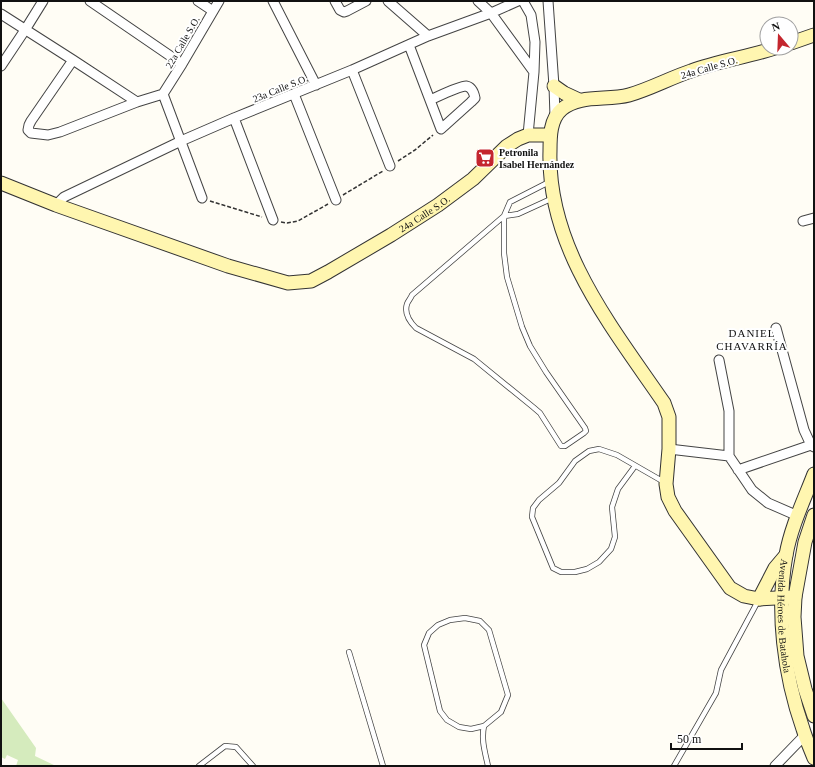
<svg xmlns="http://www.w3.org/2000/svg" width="815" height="767" font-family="Georgia,serif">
<rect width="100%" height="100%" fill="#fffdf5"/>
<path fill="#d5ebbd" d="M1,698L36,748L35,756L56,766H16L18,760L7,755L5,759L1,757Z"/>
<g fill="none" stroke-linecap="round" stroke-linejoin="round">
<defs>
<path id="lane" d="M551,181L510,202L504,216V253L507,277L522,327L530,346L546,372L585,428L586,431L584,433L565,446H561L540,413L533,407L474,359L416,328C410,322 404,313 407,304C408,301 411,298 412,295L504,216L518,214L553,198
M635,466L618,489L612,507L615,537L611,549L599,562L587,569L575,572H561L553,568L532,517L533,508L539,500L559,483L575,461L589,451L599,449L617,455L664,482
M465,618L480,621L489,630L508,695L501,712L484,726L471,729L459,727L447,720L440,711L424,645L429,633L438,625L450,620Z
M349,652L383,766
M484,726C481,740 485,752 488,766
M199,766L225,746L236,747L253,766
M674,766L716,693L721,670L758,601"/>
<path id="street" d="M90,1L182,64
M198,1L213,11
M273,1L316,85
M335,1L340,10L344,12L347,11L366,1
M388,1L428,36
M478,1L491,13L534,72
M523,1L531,15L535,42L534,72L528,135
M548,1L554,86L555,117
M1,14L73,60L137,102
M409,45L441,129L471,102L475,98C474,93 472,87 466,86C459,86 437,97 430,100
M73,60L31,121L29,125L28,130L31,133L48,135L60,132L137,102L163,94
M1,66L25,30L43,1
M352,70L390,166
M163,94L202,198
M163,94L182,64L219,1
M294,94L336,200
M234,118L273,220
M56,205L64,197L181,141L234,118L352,70L428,36L491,13L518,1
M803,221L814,218
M776,328L804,430L811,445L814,447
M719,360L729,411V456L752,490L768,503L798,516
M669,449L729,456
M738,470L811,445
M775,766L805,735"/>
<g id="secondary">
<path d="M791,43L814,35"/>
<path d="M775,48C748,57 718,61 691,71C670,78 650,89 629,95C607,101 580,94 562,109C550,119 550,137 550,151C547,248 612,327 664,403L669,417V449L666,484L668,497L675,511L730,588L744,596L759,599L795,597"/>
<path d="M554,86L564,93L579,100"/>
<path id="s1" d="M1,183L56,205L228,266L288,283L311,281L328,272L391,235L438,205L473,179L507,146L518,139L528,135H550"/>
<path id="s2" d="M814,474C804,500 791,527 786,555C776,611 784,675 803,729C806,739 810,748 814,758"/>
<path d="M814,515L805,542L795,597L794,617L797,656L805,689L814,716"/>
<path d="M759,599L775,568L786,555"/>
</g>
</defs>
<use href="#lane" stroke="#444" stroke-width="6"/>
<use href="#street" stroke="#444" stroke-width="11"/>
<use href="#secondary" stroke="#333" stroke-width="15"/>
<path stroke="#333" stroke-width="1.5" stroke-dasharray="4 2" stroke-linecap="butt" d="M398,161L415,150L433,135
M343,195L383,171
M210,201L262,217
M281,222L287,223L298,221L328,204"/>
<use href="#lane" stroke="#fff" stroke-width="4.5"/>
<use href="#street" stroke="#fff" stroke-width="9"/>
<use href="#secondary" stroke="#fff6b0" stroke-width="13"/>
</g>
<defs>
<symbol id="supermarket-square" viewBox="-11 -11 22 22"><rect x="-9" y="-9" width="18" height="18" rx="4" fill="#c4262e" stroke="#fff"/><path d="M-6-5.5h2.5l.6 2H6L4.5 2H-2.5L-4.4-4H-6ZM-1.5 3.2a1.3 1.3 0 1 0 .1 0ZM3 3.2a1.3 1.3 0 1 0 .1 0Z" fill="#fff"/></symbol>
</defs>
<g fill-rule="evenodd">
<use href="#supermarket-square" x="474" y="147" width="22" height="22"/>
</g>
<g text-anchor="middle" stroke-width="4" stroke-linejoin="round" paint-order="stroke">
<g font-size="10" fill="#111" stroke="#fff">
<text transform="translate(182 42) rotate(-60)" y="4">22a Calle S.O.</text>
<text transform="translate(709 67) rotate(-16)" y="4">24a Calle S.O.</text>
<text transform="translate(280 88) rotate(-22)" y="4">23a Calle S.O.</text>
<text dy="4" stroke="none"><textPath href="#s1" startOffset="459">24a Calle S.O.</textPath></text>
<text dy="4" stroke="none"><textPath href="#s2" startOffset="147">Avenida Héroes de Batahola</textPath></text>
</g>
<g font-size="10" font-weight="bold" fill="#111" stroke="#fff" text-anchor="start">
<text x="499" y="156">Petronila<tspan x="499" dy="12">Isabel Hernández</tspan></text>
</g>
<g font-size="11" letter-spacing="1" fill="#111" stroke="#fff">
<text x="752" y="337">DANIEL<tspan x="752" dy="13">CHAVARRÍA</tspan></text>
</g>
</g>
<rect width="815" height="767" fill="none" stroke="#111111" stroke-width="4"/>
<g transform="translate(779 36) rotate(341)"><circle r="19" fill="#ffffff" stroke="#a0a0a0"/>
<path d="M0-3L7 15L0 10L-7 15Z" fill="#c4262e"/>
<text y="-6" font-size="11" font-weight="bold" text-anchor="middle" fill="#111111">N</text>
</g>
<path d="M671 743v6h71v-6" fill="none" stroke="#111111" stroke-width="2"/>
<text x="677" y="743" font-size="12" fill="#111111" stroke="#ffffff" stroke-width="3" paint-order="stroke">50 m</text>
</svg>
